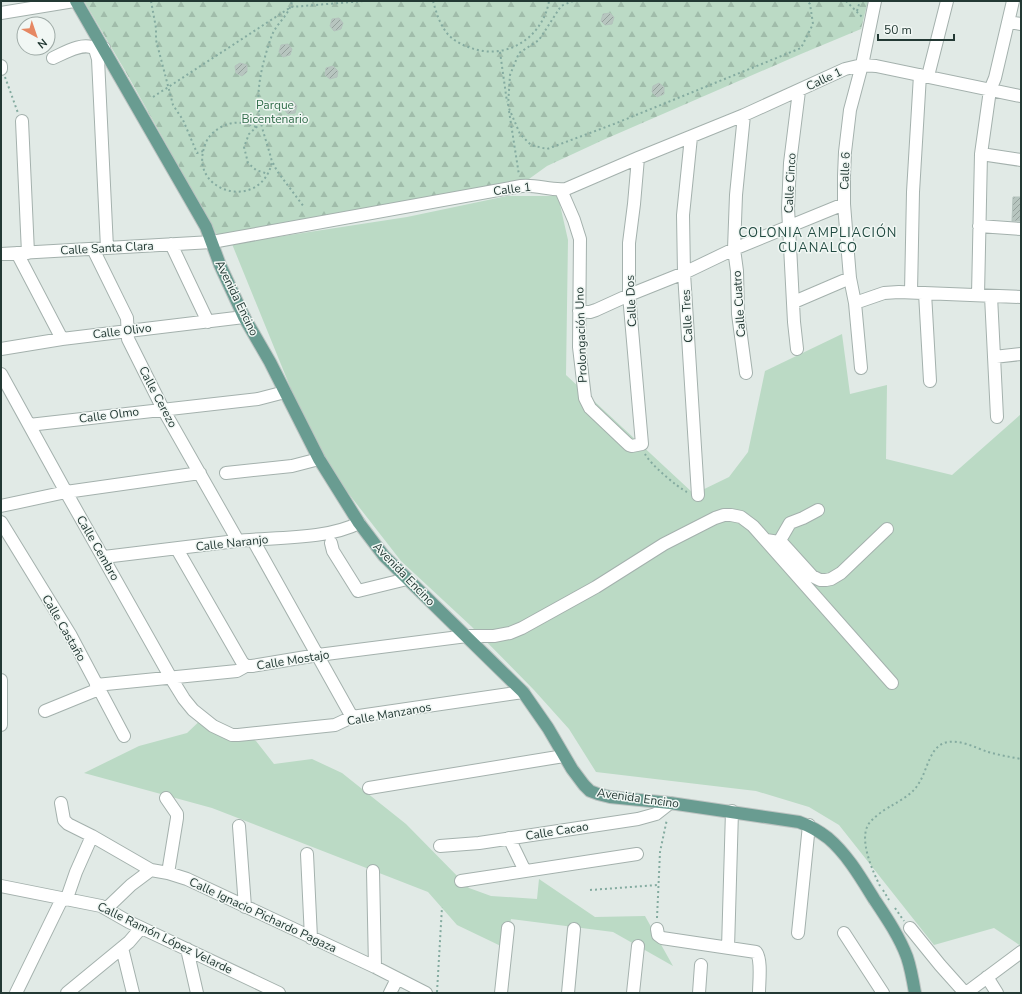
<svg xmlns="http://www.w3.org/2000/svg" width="1022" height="994" font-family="'Nunito Sans',sans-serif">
<defs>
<pattern id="forest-firs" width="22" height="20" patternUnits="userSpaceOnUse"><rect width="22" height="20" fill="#bbdac5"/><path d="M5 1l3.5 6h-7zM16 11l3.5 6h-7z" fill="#a0bcaa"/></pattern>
<pattern id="building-hatch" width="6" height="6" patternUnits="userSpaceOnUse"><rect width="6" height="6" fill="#b7c5bf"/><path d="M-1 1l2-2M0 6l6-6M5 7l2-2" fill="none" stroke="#94a19c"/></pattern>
</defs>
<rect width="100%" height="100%" fill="#e1eae6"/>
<path fill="#bbdac5" d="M507,196H558L568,240L566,375L694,494L729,477L748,452L765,371L842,334L850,394L887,385L886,459L952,475L1021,414V946L994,928L934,945L839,825L809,807L756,791L596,772L569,729L534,690L471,626L401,561L317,453L232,244L407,217Z
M206,715L256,741L274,764L312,759L342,773L406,824L469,888L491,896L537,899L539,879L595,917L645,916L673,966L613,932L511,919L505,948L457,925L428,892L212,808L84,773L139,746L187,733Z"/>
<path fill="url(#forest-firs)" d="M84,1H868L861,29L801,54L603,140L547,166L522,184L342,212L217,235L127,74Z"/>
<path fill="url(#building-hatch)" stroke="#b4c3bd" d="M610,13L614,17L612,24L605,25L601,21L603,14Z
M339,18L343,23L341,29L334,31L330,26L332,19Z
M288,44L292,49L290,55L283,57L279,52L281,45Z
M240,63L247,65V72L242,76L236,73L235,66Z
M333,66L338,71L337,77L330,79L325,75L326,68Z
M659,83L664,87V94L657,97L652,92L653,86Z
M293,101L297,106L295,113L288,114L284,109L286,102Z
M1013,197H1021L1020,221H1012Z"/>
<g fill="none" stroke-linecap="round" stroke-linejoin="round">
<defs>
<path id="minor" d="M1,13L74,1
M1008,22L1021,24
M104,48L95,49L98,59L107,248
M53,58C64,53 84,41 95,49
M1,66V69
M928,76L947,1
M744,115L736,195L734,249L737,271L738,314L746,373
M22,121L28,253
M691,137L683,215L684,273L698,495
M981,154L1021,160
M561,190L574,220L580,239L579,347L585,398L590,408L629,445L632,446L642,444L629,295V243L634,204L638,158
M979,226L1021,229
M171,244L208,322
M93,249L127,318L128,339L163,409L238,541
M17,253L62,339
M1,254L212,242L521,186C536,184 551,191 566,189L638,158L744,115L845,69L862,65L876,66L1020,96
M911,292L913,192L920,75
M925,293L930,381
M978,295L981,154L990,90L995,78L1013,1
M991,296L997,417
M794,302L850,278
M855,303L884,293L899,292L1021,297
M579,311L590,312L596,310L629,295L684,273L734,249L844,204
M1,349L62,339L244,317
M797,349L794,322L788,208L790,163L799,91
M994,357L1021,354
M861,368L855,303L850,278L848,254L844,204V176L845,152L850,110L862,65L875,1
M1,374L66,492L171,678L184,699L193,710L213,726L232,735H238L335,725L352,717L523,692
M29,425L258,399L285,392
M226,473L292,466L319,459
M1,506L66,492L200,473
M1,522L71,636L124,736
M253,540L352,717
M766,540L779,542L783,544L812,576L820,580H826L831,579L841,573L887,529
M779,542L790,523L803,518L818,510
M331,543L333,551L358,591L407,579
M177,549L242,662L246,666
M104,557C148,552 192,546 236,541C273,537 326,540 359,523
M1,680V725
M96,685L237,671L246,666H252L318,655L467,636H494L510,633L522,628L596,587L664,544L715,518L724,515H731L741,517L753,526L892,683
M45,711L99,689
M369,788L564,756
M166,798L177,814V818L168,873
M61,803L64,820L68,824L92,836L151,870L168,873L187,879L375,967L426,993
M239,826L245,907
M509,838L525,871
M440,846L479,843L638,819L656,814L670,803
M307,854L311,938
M373,871L375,967
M461,881L637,854
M1,886L101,906L129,922L279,993
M107,908L131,885L151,870
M910,928L940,965L965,993
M657,929L658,935L662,938L756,952C762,959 759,983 759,993
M798,933L809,825
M844,933L883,993
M122,948L133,993
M728,948L732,811
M187,949L197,993
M987,977L997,993
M16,993L60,903L68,895L76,872L92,836
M67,993L129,942L141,928
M390,993L397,979
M501,993L508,928
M568,993L574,929
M633,993L638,946
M699,993L701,965
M966,993L1021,952"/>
<path id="major" d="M76,1L206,227L220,265L244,317L270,362L319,459L359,523L384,556L523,692L548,728L572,769L584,785L590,791L598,794L610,797L670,803L799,822C810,826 819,831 828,838C847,854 861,878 874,899C886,917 899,936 907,957C911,969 913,981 915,993"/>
</defs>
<use href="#minor" stroke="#a4b1ad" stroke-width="14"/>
<use href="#major" stroke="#bdc4c2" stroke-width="14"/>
<path stroke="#84aba0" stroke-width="2" stroke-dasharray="2 3" stroke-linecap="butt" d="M151,1L156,28V40L173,105L183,120L197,153L203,151
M433,1C436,12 439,22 446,32C452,40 462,45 471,48C507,61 543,37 549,1
M573,1L561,6L539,40L519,53L510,75L508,106L520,134L531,145L547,149L614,124L801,48L813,24L810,4L807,1
M846,1L862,17
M857,11L860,1
M500,52L507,102
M5,77L18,113
M153,97L291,7L364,1
M509,111L519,175
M261,123L249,134L244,147L248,163L256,170L268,174
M256,127C243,121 229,121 218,129C211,133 206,140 204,148C190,193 261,212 272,162C269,149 264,136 261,123C254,94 262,63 272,35C277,23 290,14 292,1
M273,163L277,171L304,207
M645,454C650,464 677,487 687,492
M880,886C873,872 859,841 868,825C871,819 885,809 891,806C901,800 913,794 919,783C927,771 929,749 944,743C958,738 976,748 988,752C999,755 1010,757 1021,759
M590,890L658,885
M883,890L889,900
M895,908L904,921
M657,918L660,852L667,819
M437,992L442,907"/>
<use href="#minor" stroke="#fff" stroke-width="12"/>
<use href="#major" stroke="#699c91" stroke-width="12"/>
</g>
<g text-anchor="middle" stroke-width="3" stroke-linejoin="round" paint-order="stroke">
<g font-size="12" fill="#233934" stroke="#f1f7f4">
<text transform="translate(824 79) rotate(-25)" y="4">Calle 1</text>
<text transform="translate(845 171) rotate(-88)" y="4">Calle 6</text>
<text transform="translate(790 183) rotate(-87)" y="4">Calle Cinco</text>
<text transform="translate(512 189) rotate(-7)" y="4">Calle 1</text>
<text transform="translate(107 248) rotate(-3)" y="4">Calle Santa Clara</text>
<text transform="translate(237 298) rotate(64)" y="4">Avenida Encino</text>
<text transform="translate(631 301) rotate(-93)" y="4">Calle Dos</text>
<text transform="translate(739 304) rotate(-94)" y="4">Calle Cuatro</text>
<text transform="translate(687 316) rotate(-93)" y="4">Calle Tres</text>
<text transform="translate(122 331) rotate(-7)" y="4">Calle Olivo</text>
<text transform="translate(581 335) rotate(-92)" y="4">Prolongación Uno</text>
<text transform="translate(158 397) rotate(62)" y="4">Calle Cerezo</text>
<text transform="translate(109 415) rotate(-7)" y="4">Calle Olmo</text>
<text transform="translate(232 543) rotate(-6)" y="4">Calle Naranjo</text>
<text transform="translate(98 548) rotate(60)" y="4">Calle Cembro</text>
<text transform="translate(404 574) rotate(46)" y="4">Avenida Encino</text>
<text transform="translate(64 628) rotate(60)" y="4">Calle Castaño</text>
<text transform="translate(293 660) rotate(-9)" y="4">Calle Mostajo</text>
<text transform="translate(389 714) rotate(-10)" y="4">Calle Manzanos</text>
<text transform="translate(638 798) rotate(8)" y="4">Avenida Encino</text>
<text transform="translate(557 831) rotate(-9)" y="4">Calle Cacao</text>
<text transform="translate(263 915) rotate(25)" y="4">Calle Ignacio Pichardo Pagaza</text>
<text transform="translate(165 938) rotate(26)" y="4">Calle Ramón López Velarde</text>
</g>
<g font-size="12" fill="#316d4a" stroke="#f1f7f4">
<text x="275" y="109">Parque<tspan x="275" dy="14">Bicentenario</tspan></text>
</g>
<g font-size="13" letter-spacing="1" fill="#214a41" stroke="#f1f7f4">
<text x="818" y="237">COLONIA AMPLIACIÓN<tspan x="818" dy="15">CUANALCO</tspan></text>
</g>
</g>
<rect width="1022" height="994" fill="none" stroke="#233934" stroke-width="4"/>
<g transform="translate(36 36) rotate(140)"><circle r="19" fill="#f1f7f4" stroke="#9faba7"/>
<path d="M0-3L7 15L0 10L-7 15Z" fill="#e68863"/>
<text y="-6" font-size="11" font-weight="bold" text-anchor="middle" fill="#233934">N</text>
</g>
<path d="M878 34v6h76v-6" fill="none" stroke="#233934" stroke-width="2"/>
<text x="884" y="34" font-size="12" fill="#233934" stroke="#f1f7f4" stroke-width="3" paint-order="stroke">50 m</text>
</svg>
